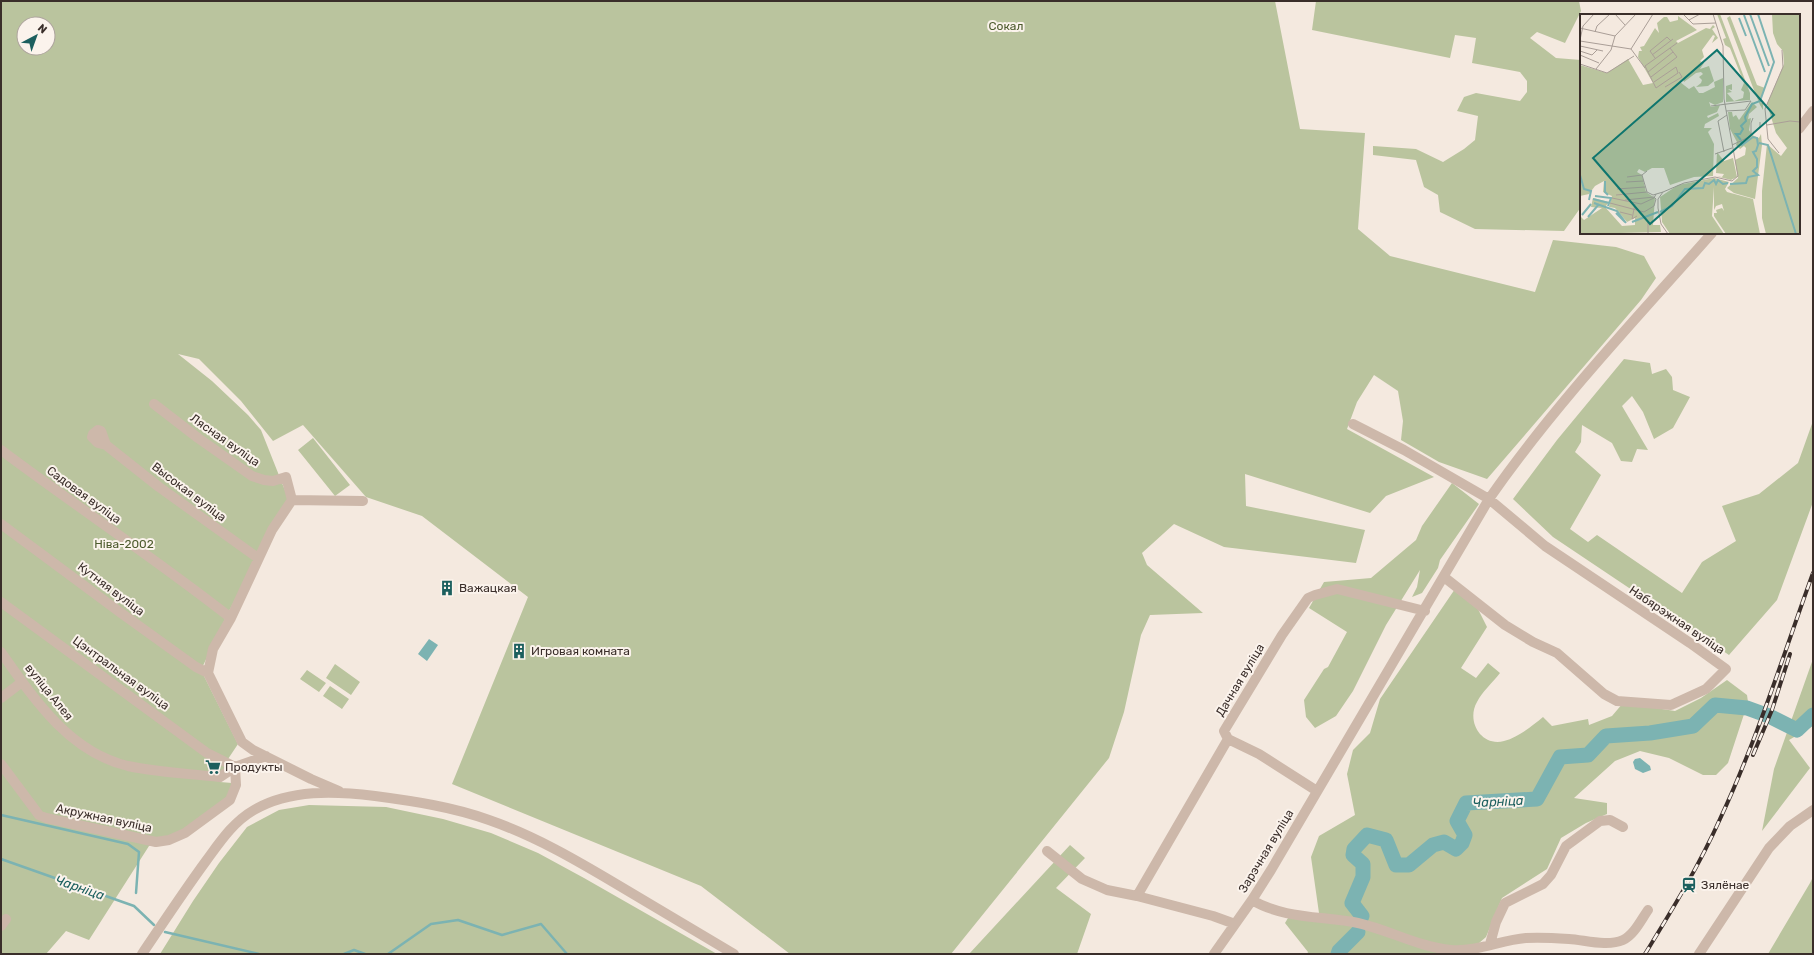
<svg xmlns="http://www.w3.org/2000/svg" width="1814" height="955" font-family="Rubik,sans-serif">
<rect width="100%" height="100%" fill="#f4e9df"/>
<path fill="#bac49e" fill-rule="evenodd" d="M1,1H1275L1300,129L1365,133L1358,229L1390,256L1535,292L1553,240L1616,247L1644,256L1656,278L1641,300L1487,479L1439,462L1401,440L1403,421L1398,391L1374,375L1357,402L1347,429L1434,477L1386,496L1370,513L1245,474L1246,506L1365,530L1356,563L1224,547L1174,524L1142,553L1147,565L1203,613L1150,615L1141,635L1124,712L1109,758L951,954H790L701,886L452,784L528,597L422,516L366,497L303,425L273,441L241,401L199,359L178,354L212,381L248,415L261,430L288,498L227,615L201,670L238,744L228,759L220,782L232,783V793L173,839L149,846L89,940L66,931L46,954H1ZM24,24H48V48H24Z
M1316,1H1579L1581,11L1565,43L1537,32L1530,38L1556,58L1581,60V207L1564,231L1475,229L1440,212L1438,195L1424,187L1416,160L1373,155V146L1416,149L1443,162L1464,149L1475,140L1478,116L1457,111L1464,97L1476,93L1520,101L1527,92V81L1520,72L1472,63L1476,38L1455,35L1450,58L1312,30Z
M1624,359L1650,363L1652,374L1666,369L1672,377L1673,390L1690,397L1673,428L1654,439L1643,412L1632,396L1622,406L1648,450L1637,449L1632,462L1621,461L1612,443L1582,425L1581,442L1575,452L1601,475L1570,529L1588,542L1597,535L1682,593L1702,562L1736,541L1722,506L1759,494L1798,463L1813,421V502L1777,600L1729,655L1553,537L1513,499L1557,440Z
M313,438L350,485L335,496L298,450Z
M1452,483L1479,504L1440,560L1438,568L1422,593L1412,597L1417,587L1420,570L1386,625L1353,691L1336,716L1315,728L1306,717L1304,700L1324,669L1328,667L1347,632L1309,608L1324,582L1371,578L1416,540L1422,526Z
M1455,589L1476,605L1487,627L1461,668L1476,678L1488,663L1500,673C1493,682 1482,692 1477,702C1466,721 1481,747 1504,741C1519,737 1532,726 1543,717L1552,726L1588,719L1589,725L1612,716L1623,703L1675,711L1701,698L1727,680L1747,695L1748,702L1728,763L1716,775H1703L1669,758L1640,751L1615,761L1574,798L1607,803V814L1586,823L1561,838L1547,869L1502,898L1486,937L1471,950L1473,954H1307L1308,952L1285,923L1291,913H1319L1311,857L1319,836L1355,815L1347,774L1353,750L1370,733L1380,699Z
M1813,659V726L1789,740L1810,768L1762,831L1774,769Z
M335,664L360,682L351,695L326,678Z
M307,670L326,683L319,692L300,679Z
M330,686L349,699L342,709L323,696Z
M309,805L386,807L443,819L491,833L538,853L584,878L717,954H160L193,901L219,863L247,827L279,810Z
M1070,845L1085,858L1056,888L1091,914L1077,954H969Z
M1813,877V954H1768L1810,883Z"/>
<path fill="#7cb3b2" d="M429,639L438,645L427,661L418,654Z
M1640,758L1650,766L1651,770L1643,773L1635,769L1633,762L1635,759Z"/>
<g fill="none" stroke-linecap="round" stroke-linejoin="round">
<path stroke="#7cb3b2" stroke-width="2.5" d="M1,815L128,844L139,852L136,893
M1,859L134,906L154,925
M165,932L259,954
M344,954L354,950L365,954
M388,954L431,924L458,920L502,935L541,924L567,954"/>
<path stroke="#7cb3b2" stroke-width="15" d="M1362,916L1352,903L1363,877V864L1353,855L1354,849L1367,835L1386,840L1396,865H1409L1433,845L1444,842L1456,849L1462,843L1465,835L1457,821L1466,803L1537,799L1560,757L1588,755L1606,736L1650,733L1693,726L1715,705L1747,708L1769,716L1797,730L1813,715
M1338,954L1339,951L1358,932"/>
<path stroke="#cdb8aa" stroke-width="10" d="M1799,129L1813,111
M154,404L198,438L252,476L264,480L273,481L286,477L292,500
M1353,424L1404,450L1489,499L1545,546L1690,643L1726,669L1706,689L1671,705L1617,701L1604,694L1557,653L1533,642L1505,625L1444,577
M106,445L98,443L92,437L93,434L98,430L101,431L106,445L159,487L258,558
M1,450C77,507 156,559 231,618
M1,524L121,613L196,667L208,673
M1,602L207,753L235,767L236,785L230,800L185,833L169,840L156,842L46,818L39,815L1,764
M1,652C34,699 69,752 128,766C157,772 191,774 220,777L235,767L266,756
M1,698L22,682
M1228,739L1259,754L1317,791
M339,791L311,779L253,750L242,742L208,673L213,649L231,618L272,530L292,500L363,501
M1047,851L1082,879L1107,890L1137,896L1213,916L1235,924
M1137,896L1228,739L1224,731L1282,635L1308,598L1315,595L1337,589L1425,611
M1252,900C1283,919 1324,916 1358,923C1389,930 1419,947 1451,950C1477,952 1501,940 1526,938C1540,937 1555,938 1569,939C1585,940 1607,947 1623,940C1634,935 1641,920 1648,910
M1,926L6,919
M1490,944L1496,922L1505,903L1543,884L1551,875L1566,846L1600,821L1610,820L1623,827
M142,954C163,923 184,891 206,861C220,842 233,822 254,810C290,789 335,791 375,796C413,801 453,807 489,820C535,836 576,860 618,885C657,908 695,931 734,954
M1214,954L1252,900L1271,870L1489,499C1555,404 1636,319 1712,233
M1699,954L1769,848L1790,826L1813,810"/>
<defs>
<path id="rail" d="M1753,755L1772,710L1790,654
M1645,954C1672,910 1699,866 1720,819C1757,740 1783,656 1813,573"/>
</defs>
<use href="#rail" stroke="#3a2e2a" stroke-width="4"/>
<use href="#rail" stroke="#fbf3ec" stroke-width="2.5" stroke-dasharray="8" stroke-linecap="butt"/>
</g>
<defs>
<symbol id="building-bare" viewBox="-9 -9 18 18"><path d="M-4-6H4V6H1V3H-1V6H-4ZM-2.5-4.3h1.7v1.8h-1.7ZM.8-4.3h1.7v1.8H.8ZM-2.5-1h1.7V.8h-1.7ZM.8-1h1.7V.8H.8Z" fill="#1c5f5e" stroke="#fbf3ec" stroke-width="2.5" paint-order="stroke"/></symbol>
<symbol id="supermarket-bare" viewBox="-9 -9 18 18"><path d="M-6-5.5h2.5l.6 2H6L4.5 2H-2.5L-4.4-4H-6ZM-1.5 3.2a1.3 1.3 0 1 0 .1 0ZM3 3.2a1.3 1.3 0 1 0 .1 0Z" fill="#1c5f5e" stroke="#fbf3ec" stroke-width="2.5" paint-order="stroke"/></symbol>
<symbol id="station-bare" viewBox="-9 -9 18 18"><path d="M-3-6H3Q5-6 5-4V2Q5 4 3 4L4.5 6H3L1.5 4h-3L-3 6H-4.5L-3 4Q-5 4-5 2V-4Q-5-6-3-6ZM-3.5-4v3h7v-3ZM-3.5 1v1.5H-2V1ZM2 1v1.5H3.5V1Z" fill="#1c5f5e" stroke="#fbf3ec" stroke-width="2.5" paint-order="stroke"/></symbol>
</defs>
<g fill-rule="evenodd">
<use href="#building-bare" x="436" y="577" width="22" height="22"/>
<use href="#building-bare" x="508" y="640" width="22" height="22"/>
<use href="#supermarket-bare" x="202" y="756" width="22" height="22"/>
<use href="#station-bare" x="1678" y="874" width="22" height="22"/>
</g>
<g text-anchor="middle" stroke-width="4" stroke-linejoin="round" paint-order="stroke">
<g font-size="12" fill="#4c5a2c" stroke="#fbf3ec">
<text x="1006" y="30">Сокал</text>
<text x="124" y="548">Ніва-2002</text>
</g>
<g font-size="12" fill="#3a2e2a" stroke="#fbf3ec">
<text transform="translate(225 440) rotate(35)" y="4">Лясная вуліца</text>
<text transform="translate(189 492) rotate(37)" y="4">Высокая вуліца</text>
<text transform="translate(84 495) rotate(36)" y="4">Садовая вуліца</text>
<text transform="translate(111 589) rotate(37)" y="4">Кутняя вуліца</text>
<text transform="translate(1677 620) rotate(34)" y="4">Набярэжная вуліца</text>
<text transform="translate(121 673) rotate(36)" y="4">Цэнтральная вуліца</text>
<text transform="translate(1240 680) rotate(-59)" y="4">Дачная вуліца</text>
<text transform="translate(49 692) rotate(51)" y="4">вуліца Алея</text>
<text transform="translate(104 818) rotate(12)" y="4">Акружная вуліца</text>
<text transform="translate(1266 851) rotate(-59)" y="4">Зарэчная вуліца</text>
</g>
<g font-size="12" fill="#3a2e2a" stroke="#fbf3ec" text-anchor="start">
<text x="459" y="592">Важацкая</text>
<text x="531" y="655">Игровая комната</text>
<text x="225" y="771">Продукты</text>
<text x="1701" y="889">Зялёнае</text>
</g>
<g font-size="13" font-style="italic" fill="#1c5f5e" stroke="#fbf3ec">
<text transform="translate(1498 801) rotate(-3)" y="5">Чарніца</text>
<text transform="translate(80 887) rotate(19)" y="5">Чарніца</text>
</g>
</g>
<g transform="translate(1580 14)">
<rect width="220" height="220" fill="#f4e9df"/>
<path d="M137,0H140L170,79V86L146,88V72L152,70V76L148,75L152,78L147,79L154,87L163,84L164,78L161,76L164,69L150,34L145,31L143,25L146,24ZM192,0H220V220H186L182,204V177L187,130L201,142L207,134L196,119L187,90L204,50L203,37L197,30L193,19ZM98,2L117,16L96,27L98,29L126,14L130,15L133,11L135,13L132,15L138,24L132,29L135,22L133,21L122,36L124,43L120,47L124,49L120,55L129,52L134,67L128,72L116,73L121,69L122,66L119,63L123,60L121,58L116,59L104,68L103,65L100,68L109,75L114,72L119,79H123L135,73L134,68L143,64V88L135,91L129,88L131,93L140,91L137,98L127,102L128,104L138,99L139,102L125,110L124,114H132L128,118L134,130L133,162L114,163L90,171L84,154H72L65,158L59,155L57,158L62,161L66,178L75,184L73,211H80L81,218L0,220V202L4,206L22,194L11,193L13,184L29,188L25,193L42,212L55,211V204L47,208L35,194L29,193L32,182L23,178L24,167L15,172L9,180L0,182V51L27,59L48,45L63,71L73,69L58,43L59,37H62L60,33L64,32L75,14L79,19L77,9L84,3H87L90,8L98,6ZM150,2L177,71L185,74L180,88L183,89V96L180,91L172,71L147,4ZM172,88L177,93L169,100L168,105L171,104L169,116L172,121L179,124L181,120L182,131L175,185L154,179L147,174L158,164L155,146L165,141L166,134L164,132L160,135L156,131L157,128L150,115L148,98H152L153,103L156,101L159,106ZM137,138L144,147L153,144L157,163L151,166L136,162L142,163L144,160L136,159ZM134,164L149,168L145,175L147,178L173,185L180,220H146L134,202V199H137L136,196L142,194L144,197L142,190L136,192L134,196V173L132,202L144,220H90L82,208L80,183L98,171Z" fill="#bac49e"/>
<path fill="none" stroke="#7cb3b2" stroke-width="2" d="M170,0L189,52M164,1L185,58M159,4L166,22M161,126L156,120H160L163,115L161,112L166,107L165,103L172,90L180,87L194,48L178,0M179,129L188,131L216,220M0,161L4,175L11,177L9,186M25,167V178L28,181M150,170L166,169L168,163L178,161L173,157L177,153V145L173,138L176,137L178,131L177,124L173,123L162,131L161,127M15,182L31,184L28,192M13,185L29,189M14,189L37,197L46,209M80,198L92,192L105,175L123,174L125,169L129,170L134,166L136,170L138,166L143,170L148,169M36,199L45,208M2,201L11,190M8,203L19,190M52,208L78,198"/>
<path fill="none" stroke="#aa9e97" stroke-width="1" d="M35,0L45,11M103,0L113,10L136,9M109,6L120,0M0,14L35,22M15,18L17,12L30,0M0,26L3,12L14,0M0,27L51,35L65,54M0,32L23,37M51,35L73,0M0,37L12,41L17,36M0,41L19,49M72,41L93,25M75,44L70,37L87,23L91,27M0,50L27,59L54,42M16,55L31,36L35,22L56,0M68,58L93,38M71,63L97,43L90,34M74,68L96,53L98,59L76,74L65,52L97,29M85,73L102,63L99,58M131,92L171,87L165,96L146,97M187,111L210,107L220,108M171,120V109L173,104M152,131L169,123L180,113V108M144,138L138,107L147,101M199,139L188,125L185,95L203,53L202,36M135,140L152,134M67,157L62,161L67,178L73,181L83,178M47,163L62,161M46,168L64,167M37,175L65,173M36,181L67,178M32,184L61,190L74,184L76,180M30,189L64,198L74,192L76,185L74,183L45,186M55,190L52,205L57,202M40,198L52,201M68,207V220M88,220L81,210L78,194V185L83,178L104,169L135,163L152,167L158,162L144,85L143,32L133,0"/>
<path fill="#0f766e" fill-opacity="0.15" stroke="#0f766e" stroke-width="2" d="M137,36L194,101L70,210L13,144Z"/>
<rect width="220" height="220" fill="none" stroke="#3a2e2a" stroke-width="2"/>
</g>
<rect width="1814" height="955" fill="none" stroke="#3a2e2a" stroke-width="4"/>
<g transform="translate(36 36) rotate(41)"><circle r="19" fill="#fbf3ec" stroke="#aea49e"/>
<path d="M0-3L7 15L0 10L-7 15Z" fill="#1c5f5e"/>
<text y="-6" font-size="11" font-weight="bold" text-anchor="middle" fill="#3a2e2a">N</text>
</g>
</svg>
